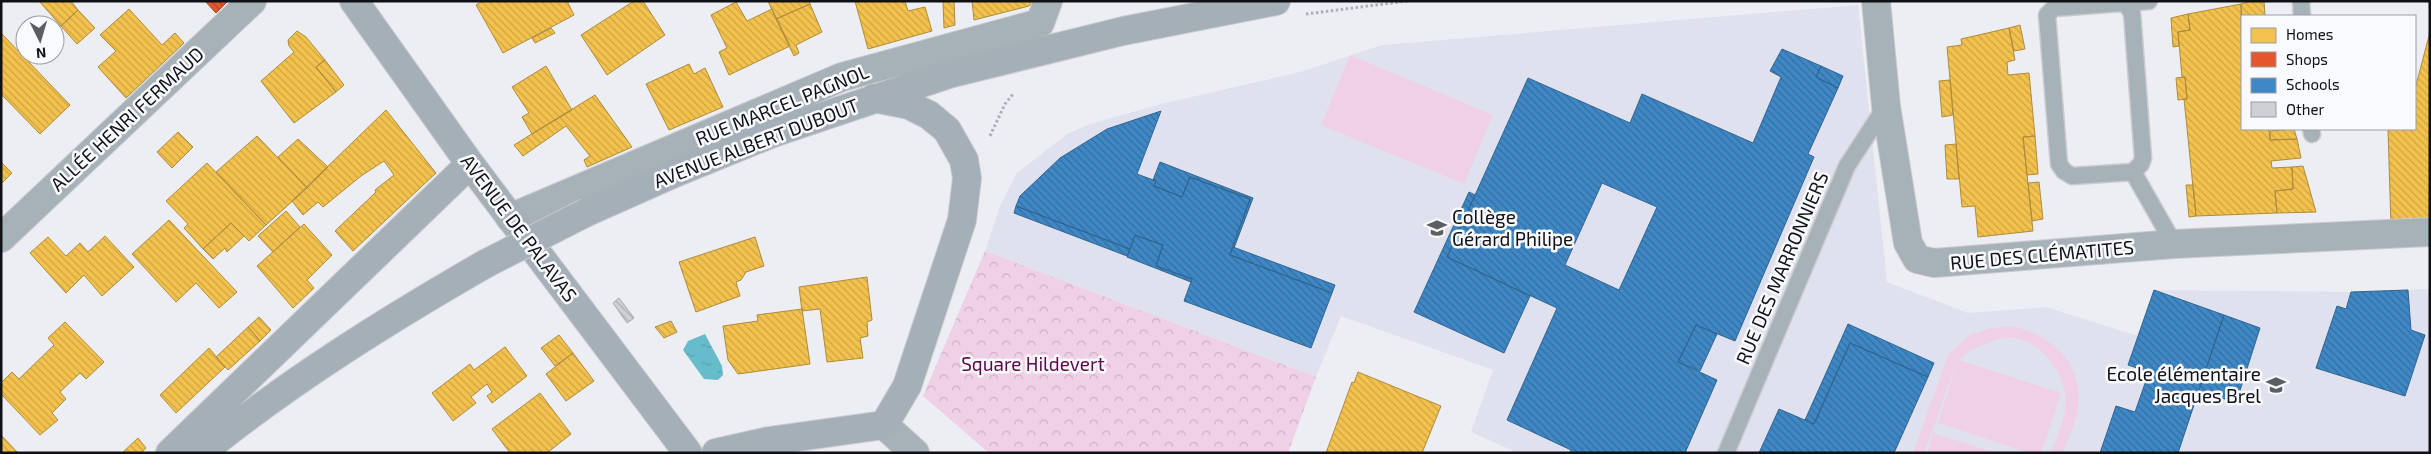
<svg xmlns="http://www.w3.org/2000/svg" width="2431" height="454" font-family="'Exo 2',sans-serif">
<defs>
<pattern id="park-crowns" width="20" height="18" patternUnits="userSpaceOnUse" patternTransform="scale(1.25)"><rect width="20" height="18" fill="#efd0e7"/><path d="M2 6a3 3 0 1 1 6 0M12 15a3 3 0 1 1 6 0" fill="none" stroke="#ccb2c5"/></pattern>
<pattern id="water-ripples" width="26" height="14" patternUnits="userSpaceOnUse" patternTransform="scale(1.25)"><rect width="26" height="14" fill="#67bccb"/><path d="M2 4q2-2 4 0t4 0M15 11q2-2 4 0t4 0" fill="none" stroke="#58a1ad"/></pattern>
<pattern id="homes-back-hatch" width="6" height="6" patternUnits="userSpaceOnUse" patternTransform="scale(1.25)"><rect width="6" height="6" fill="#f2c14e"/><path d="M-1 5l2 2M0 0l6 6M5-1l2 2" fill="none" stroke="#cea543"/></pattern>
<pattern id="shops-back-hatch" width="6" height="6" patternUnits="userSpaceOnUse" patternTransform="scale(1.25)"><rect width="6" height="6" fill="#e4572e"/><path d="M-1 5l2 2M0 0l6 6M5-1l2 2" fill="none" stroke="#b74726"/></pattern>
<pattern id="schools-back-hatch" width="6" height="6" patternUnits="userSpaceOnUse" patternTransform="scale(1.25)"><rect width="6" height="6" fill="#3f88c5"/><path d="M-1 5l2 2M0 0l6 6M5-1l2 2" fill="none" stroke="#336e9f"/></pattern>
<pattern id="building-back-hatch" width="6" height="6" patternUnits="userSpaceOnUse" patternTransform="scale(1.25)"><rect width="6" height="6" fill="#cfcfd4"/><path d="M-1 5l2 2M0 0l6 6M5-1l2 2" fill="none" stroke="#b1b1b5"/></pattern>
</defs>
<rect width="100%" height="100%" fill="#eceef4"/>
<path fill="#dfe2ee" d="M1858,5L1887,282L1968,313L2046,307L2138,336L2154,290L2351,292L2430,289V453H1518L1471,432L1493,370L1341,316L1316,377L985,251L1000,206L1016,174L1067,134L1090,124L1161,104L1304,71L1382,45Z"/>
<path fill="#efd0e7" d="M1350,55L1493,115L1464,184L1321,125Z
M2015,327C2054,336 2084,366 2078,408C2076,423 2068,439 2063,453H2051C2058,434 2068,414 2065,394C2061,364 2031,331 1999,339C1993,340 1987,344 1981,346C1972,350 1965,353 1959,360L2061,393L2041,453H2029L1938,423L1958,360L1924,453H1913L1948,355L1970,335L1991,328Z
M1933,433L1996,453H1927Z"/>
<path fill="url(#park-crowns)" d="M985,251L1316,377L1288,453H989L923,396Z"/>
<path fill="url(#water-ripples)" d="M705,334L722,366L723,375L718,380L704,379L683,350L688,341Z"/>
<path fill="url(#homes-back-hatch)" stroke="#ae8c3d" d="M39,1H71L78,10L61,26Z
M483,1H567L574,15L503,53L476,5Z
M634,1H643L665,35L607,75L581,35Z
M768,1H809L810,4L776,19Z
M855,1H905L908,11L925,7L932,31L868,49Z
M943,1H954L955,25L944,28Z
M972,1H1034L1029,6L974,20Z
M2251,1H2264L2265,16H2242V18L2241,4Z
M736,2L747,21L772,9L790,46L729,75L719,52L727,48L711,15Z
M810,4L822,32L796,45L799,53L794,56L776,19Z
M2241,4L2242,129H2269L2270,140L2297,139L2301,158L2271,161L2272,168L2292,167L2293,189L2275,191L2277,213L2196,216L2184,99H2187L2185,77H2182L2178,32L2190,30L2188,14Z
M129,9L162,45L175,33L184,43L126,98L98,67L116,51L100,35Z
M78,10L95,28L77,44L61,26Z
M2188,14L2190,30L2178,32L2179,46L2173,47L2171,18Z
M2020,25L2025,49L2014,51L2009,28Z
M551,28L555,33L535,43L532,38Z
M2009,28L2015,60L2007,62L2008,75L2029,73L2035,136L2023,137L2033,231L1978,237L1975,206L1962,207L1947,47L1962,45L1961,39Z
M297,31L306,37L325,60L316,67L336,92L294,123L261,81L294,52L289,46L288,40Z
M2430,32V223L2391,226L2388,129H2415V89Z
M1,33L70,105L40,134L1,94Z
M325,60L344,85L336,92L316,67Z
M689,64L694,74L705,68L723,107L669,130L646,84Z
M546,66L572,110L532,134L522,117L529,113L512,87Z
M2185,77L2187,99L2178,100L2176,78Z
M1950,80L1953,115L1942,117L1939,81Z
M595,95L632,147L587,167L584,160L590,156L566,126L523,156L514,145Z
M386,110L436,173L353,251L335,231L376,192L375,190L394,175L384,161L361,176L323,207L318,202L303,215L292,201Z
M2294,129L2297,139L2270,140V131Z
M178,132L193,147L172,168L157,152Z
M257,136L307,188L266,225L216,172Z
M2035,136L2038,174L2027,175L2023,137Z
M298,139L328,167L307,188L278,157Z
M1956,144L1959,179H1947L1945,145Z
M1,162L12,173L1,184Z
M207,163L266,225L249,241L231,223L203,249L184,228L188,224L166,201Z
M2303,166L2316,212L2277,213L2275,191L2293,189L2292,167Z
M2039,182L2043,219L2032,221L2028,183Z
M2186,185H2193L2196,216L2189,217Z
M286,211L300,227L273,252L258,236Z
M169,220L237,292L219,308L196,283L176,302L132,254Z
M231,223L244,236L227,252L225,248L213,259L203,249Z
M304,224L332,255L307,280L314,288L293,308L257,266Z
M105,236L134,267L102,296L84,275L66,293L30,253L48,237L66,256L80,243L88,252Z
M755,237L764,266L746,272L741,280L736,282L740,296L696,312L679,262Z
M867,277L872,320L867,322L868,336L860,338L863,358L827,362L820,309L802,311L799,287Z
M802,309L810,364L738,374L728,360L723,326L758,321L757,315Z
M259,317L271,330L260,341L248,327Z
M671,321L677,332L664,338L655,327Z
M65,322L104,362L86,379L80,373L60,392L66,399L52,413L58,420L40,435L1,394V383L12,372L19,379L54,345L48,338Z
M248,327L260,341L228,370L216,357Z
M559,335L573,353L555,366L541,348Z
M505,347L527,376L492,403L487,396L492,392L487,384L471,397L476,403L453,421L432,393L470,364L474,370Z
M209,348L225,367L176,413L160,395Z
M573,353L594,381L566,401L546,374Z
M1358,372L1441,406L1422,453H1326L1352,382L1354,383Z
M540,393L571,434L547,453H510L492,429Z
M1,435L18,453H1Z
M138,438L146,448L141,453H122Z"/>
<path fill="url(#shops-back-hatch)" stroke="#a44226" d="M205,1H228L216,13Z"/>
<path fill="url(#schools-back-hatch)" stroke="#316490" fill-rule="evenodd" d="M1782,49L1821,66L1816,77L1838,88L1808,154L1814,157L1735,341L1696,325L1678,362L1717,380L1685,453H1570L1571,450L1507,420L1557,308L1447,257L1528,78L1630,123L1642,94L1753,143L1781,77L1770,71ZM1602,183L1657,207L1619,290L1565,265Z
M1821,66L1843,76L1838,88L1816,77Z
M1161,111L1137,174L1156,181L1154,186L1182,197L1190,177L1250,199L1230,255L1332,293L1311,348L1184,301L1192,279L1156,266L1163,245L1135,235L1130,249L1016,206L1020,196L1060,158L1107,129Z
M1160,162L1253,198L1234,248L1232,247L1250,199L1190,177L1182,197L1154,186L1156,181L1153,180Z
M1469,192L1475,195L1447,257L1530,296L1504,353L1414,312Z
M1016,206L1130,249L1127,256L1014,213Z
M1135,235L1163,245L1156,266L1192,279L1191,282L1127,257Z
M1233,247L1335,285L1332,293L1230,255Z
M2154,290L2224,315L2178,453H2100L2116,406L2135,412L2149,372L2128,365Z
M2408,290L2411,330L2425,335L2405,396L2316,368L2337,306L2346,309L2351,292Z
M2224,315L2260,328L2236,403L2199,390Z
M1848,324L1934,363L1928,377L1850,343L1814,424L1805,420Z
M1696,325L1717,334L1700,371L1678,362Z
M1850,343L1928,377L1894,453H1759L1779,409L1814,424Z"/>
<path fill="url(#building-back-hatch)" stroke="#a7a8ac" d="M619,298L634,318L627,323L613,303Z"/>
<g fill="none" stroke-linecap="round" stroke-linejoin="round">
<defs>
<path id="lane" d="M2301,1L2302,16
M2126,4L2132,13L2143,158L2141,164L2133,172L2072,176L2064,171L2059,164L2047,15L2054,8L2149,1
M2311,129L2312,134
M2133,172L2174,244
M1726,453L1847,166L1886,106"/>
<path id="street" d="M1876,1L1886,106L1908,243L1917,259L1934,263L2174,244L2430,232
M510,218L842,77L1040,23L1048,1
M1,238L252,1
M884,425L915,453"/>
<path id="secondary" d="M354,1L470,164L688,453
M587,212L677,172L773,133L949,74L1123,31L1276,1
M170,453L470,164
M201,453C290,381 386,321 485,264
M716,453L769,441L884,425L907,386L962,220L967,178L964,160L947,130L929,115L909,105L874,98"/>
</defs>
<use href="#lane" stroke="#cacbcf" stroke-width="19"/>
<use href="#street" stroke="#cacbcf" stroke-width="30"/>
<use href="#secondary" stroke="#cacbcf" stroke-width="30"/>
<path stroke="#abb0b6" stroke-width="3" stroke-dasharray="2.5 2.5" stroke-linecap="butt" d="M1306,14L1407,1
M990,136L1005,104L1013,94"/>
<use href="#lane" stroke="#a7b1b8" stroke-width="16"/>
<use href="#street" stroke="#a7b1b8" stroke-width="28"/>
<use href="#secondary" stroke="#a5afb8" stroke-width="28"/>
<defs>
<path id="secondary-bridge" d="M485,264L587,212"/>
</defs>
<use href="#secondary-bridge" stroke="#cacbcf" stroke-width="30" stroke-linecap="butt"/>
<use href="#secondary-bridge" stroke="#a5afb8" stroke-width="28"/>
</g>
<defs>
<symbol id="school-bare" viewBox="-9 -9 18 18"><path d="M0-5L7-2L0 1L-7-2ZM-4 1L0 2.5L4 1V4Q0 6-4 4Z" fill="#5d5e63" stroke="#f9fafe" stroke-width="2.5" paint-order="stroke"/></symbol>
</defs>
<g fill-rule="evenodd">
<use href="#school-bare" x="1423" y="214" width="28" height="28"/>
<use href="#school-bare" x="2262" y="371" width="28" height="28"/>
</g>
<g text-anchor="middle" stroke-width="5" stroke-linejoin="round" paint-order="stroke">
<g font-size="19" fill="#101115" stroke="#f9fafe">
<text transform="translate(782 105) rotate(-22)" y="7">RUE MARCEL PAGNOL</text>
<text transform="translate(127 119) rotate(-43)" y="7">ALLÉE HENRI FERMAUD</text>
<text transform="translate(756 143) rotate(-21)" y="7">AVENUE ALBERT DUBOUT</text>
<text transform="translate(519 228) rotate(53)" y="7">AVENUE DE PALAVAS</text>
<text transform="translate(2042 255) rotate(-5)" y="7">RUE DES CLÉMATITES</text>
<text transform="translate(1782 268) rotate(-67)" y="7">RUE DES MARRONNIERS</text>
</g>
<g font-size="19" fill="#101115" stroke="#f9fafe" text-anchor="start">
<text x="1452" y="224">Collège<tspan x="1452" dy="22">Gérard Philipe</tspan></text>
<text x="2261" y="381" text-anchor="end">Ecole élémentaire<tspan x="2261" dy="22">Jacques Brel</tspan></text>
</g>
<g font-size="19" fill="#5c0649" stroke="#f9fafe">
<text x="1033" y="371">Square Hildevert</text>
</g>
</g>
<rect width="2431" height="454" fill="none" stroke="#101115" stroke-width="5"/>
<rect x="2241" y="15" width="175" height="115" fill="#f9fafe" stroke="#9c9da1"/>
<rect x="2251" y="28" width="25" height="15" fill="#f2c14e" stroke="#9c9da1"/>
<text x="2286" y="40" font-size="15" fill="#101115">Homes</text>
<rect x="2251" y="52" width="25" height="15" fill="#e4572e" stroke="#9c9da1"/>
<text x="2286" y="65" font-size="15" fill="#101115">Shops</text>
<rect x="2251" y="78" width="25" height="15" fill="#3f88c5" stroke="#9c9da1"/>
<text x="2286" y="90" font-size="15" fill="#101115">Schools</text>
<rect x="2251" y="102" width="25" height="15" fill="#cfcfd4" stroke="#9c9da1"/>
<text x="2286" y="115" font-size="15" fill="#101115">Other</text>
<g transform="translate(40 40) rotate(175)"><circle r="24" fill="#f9fafe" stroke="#9c9da1"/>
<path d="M0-4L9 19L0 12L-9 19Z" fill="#5d5e63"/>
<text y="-8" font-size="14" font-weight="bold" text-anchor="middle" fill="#101115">N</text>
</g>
</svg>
